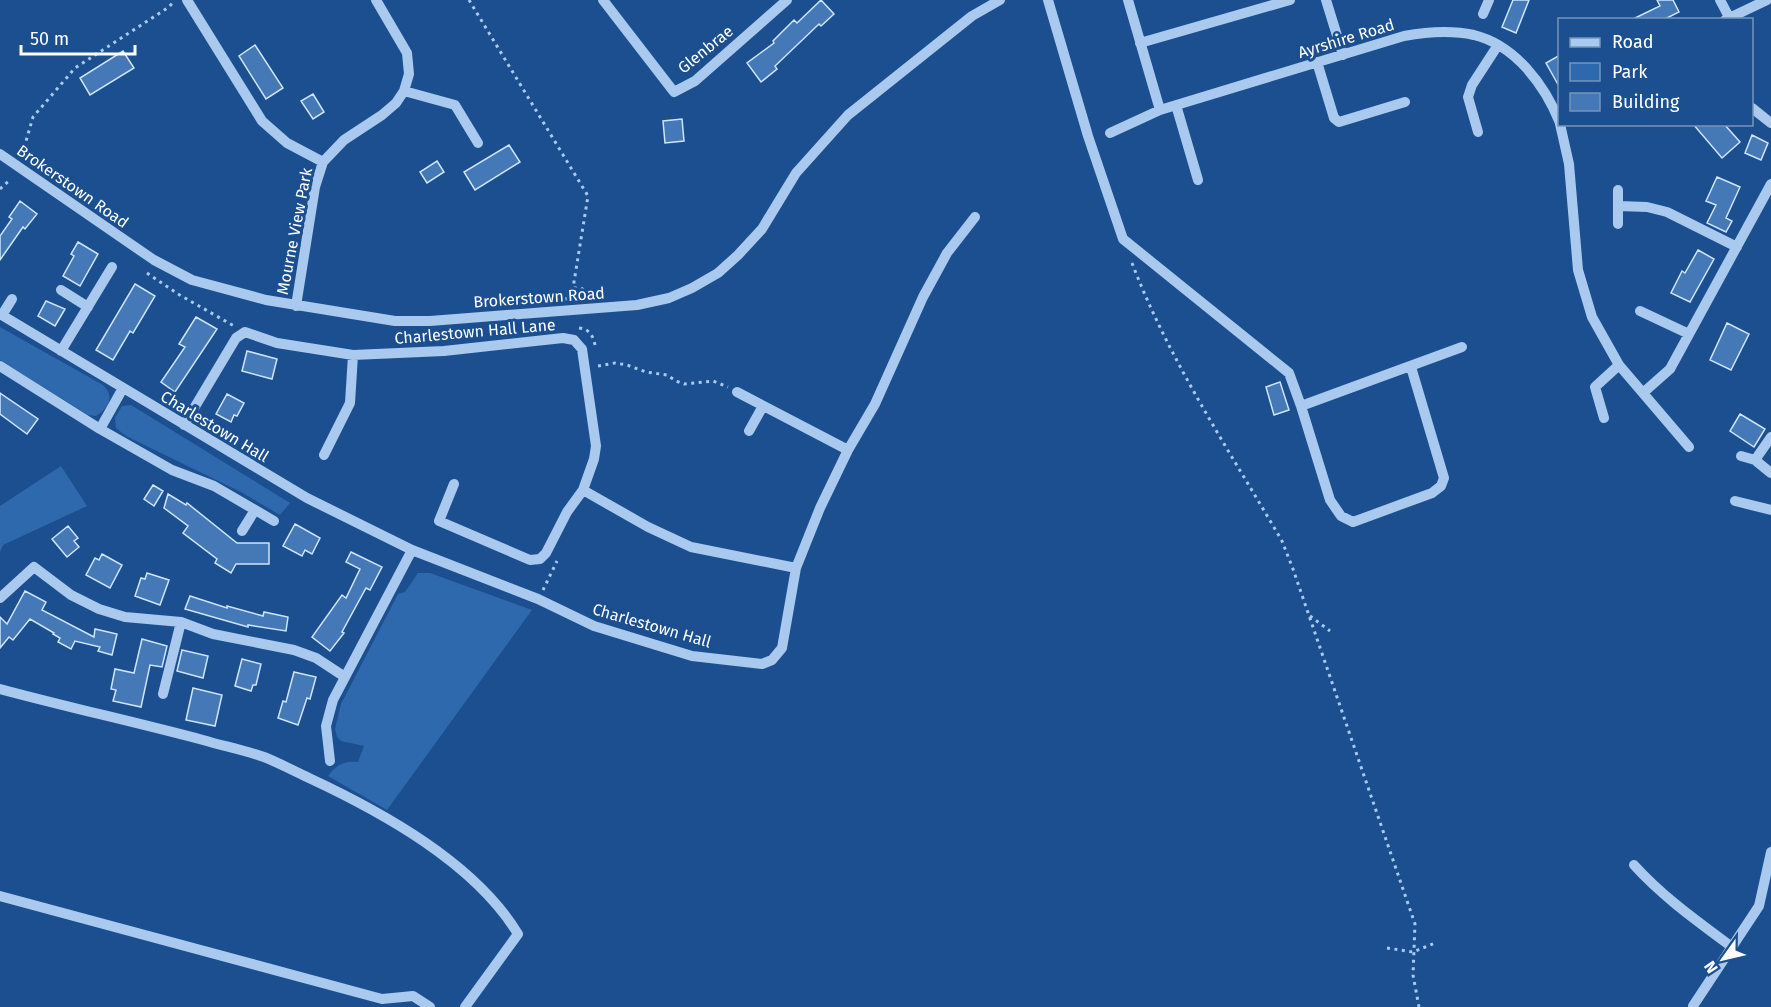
<svg xmlns="http://www.w3.org/2000/svg" width="1771" height="1007" font-family="'Fira Sans',sans-serif">
<rect width="100%" height="100%" fill="#1b4f8f"/>
<path fill="#2e69ad" d="M0,327L103,385C115,396 109,408 96,416L88,415L0,360Z
M131,405L290,503L280,515L241,492L126,436L116,428L115,418L122,406Z
M61,466L87,506L3,545L0,552V506Z
M418,573H430L532,610L387,810L328,776C337,764 344,761 358,762L364,746L341,741L337,737L335,729L341,704L398,594L405,592Z"/>
<path fill="#4478b7" stroke="#cfe3fa" stroke-width="1.5" d="M821,0L834,14L821,26L819,24L775,66L777,69L761,82L747,63L774,43L773,41L794,20L797,23Z
M1513,0H1529L1516,33L1502,27Z
M1657,0H1673L1679,12L1663,20H1631L1660,6Z
M255,45L283,88L266,99L239,56Z
M123,51L134,68L90,95L80,78Z
M1560,55V88L1546,63Z
M313,94L324,112L313,119L301,101Z
M682,119L684,141L665,143L663,121Z
M1693,124H1724L1740,142L1722,158Z
M1752,135L1768,143L1761,160L1745,153Z
M509,145L520,162L475,190L464,172Z
M437,161L444,172L427,183L420,172Z
M1717,177L1740,187L1726,218L1732,221L1726,232L1707,223L1716,205L1706,201Z
M20,201L37,214L25,229L23,227L0,260V236L12,219L9,217Z
M78,242L98,254L80,286L63,276L74,256L71,254Z
M1698,250L1714,259L1690,302L1671,293L1682,271L1685,273Z
M135,284L155,296L133,333L130,331L113,360L96,350Z
M46,301L65,309L55,326L38,316Z
M196,317L217,329L175,392L161,382L185,347L179,344Z
M1727,323L1749,334L1731,370L1710,360Z
M247,351L277,359L272,379L242,371Z
M1280,382L1289,410L1274,415L1266,387Z
M0,393L38,419L27,434L0,414Z
M227,394L244,403L237,416L234,415L231,422L216,414Z
M1740,414L1765,429L1754,447L1730,431Z
M153,485L163,491L154,506L144,499Z
M168,494L186,505L187,503L237,543H269V564H236L231,573L215,563L217,559L183,533L188,526L164,508Z
M295,524L320,538L312,554L305,550L302,556L283,546Z
M68,526L78,538L74,541L79,547L67,557L52,539Z
M351,552L382,567L370,590L366,588L342,632L344,633L330,651L312,637L342,595L346,598L360,569L346,562Z
M102,554L122,565L110,588L86,575L95,558L99,560Z
M147,573L169,580L160,605L135,596L141,578L145,579Z
M25,591L46,602L42,610L94,637L95,629L117,634L112,655L98,651L100,647L75,641L71,649L58,642L60,638L53,634L54,633L30,619L13,640L9,637L0,648V617L7,624Z
M190,596L227,608V606L263,616L264,612L288,617L286,631L248,625V627L185,609Z
M142,639L167,646L162,667L150,665L141,707L113,701L116,690L111,689L115,669L134,673Z
M182,650L208,656L203,678L177,671Z
M242,659L261,664L256,685H253L251,691L235,686Z
M294,672L316,677L310,699L307,698L298,725L278,718L283,701L286,702Z
M193,688L222,695L215,726L186,720Z"/>
<g fill="none" stroke-linecap="round" stroke-linejoin="round">
<path stroke="#a9c9ee" stroke-width="3" stroke-dasharray="3 4.5" stroke-linecap="butt" d="M469,0L588,196L573,288
M22,155L33,117L75,68L169,7L174,1
M0,189L11,179
M1132,263C1170,362 1229,450 1282,541L1293,569L1415,924L1413,975L1419,1007
M147,273L178,294L234,326
M565,300L573,288H581L592,296
M579,328C590,329 593,336 595,345
M598,366L615,363L627,365L646,372L667,375L676,381L684,384L713,381L728,387
M543,590L557,561
M1310,616L1330,631
M1387,948L1413,952L1435,943"/>
<path stroke="#a9c9ee" stroke-width="10" d="M187,0L262,121L287,143L323,162
M603,0L674,92L695,81L787,0
M1048,0L1088,136L1123,239L1289,373L1301,406L1462,347
M1128,0L1160,110
M1326,0L1343,55
M1720,0L1729,17
M1483,14L1489,0
M1725,20L1767,0
M1140,43L1290,0
M1317,62L1334,118L1339,122L1405,102
M404,91L455,105L478,143
M1176,105L1198,180
M1752,108L1771,123
M1560,124L1569,164L1578,270L1592,317L1619,365L1689,447
M1478,132L1468,97L1472,85L1498,45
M1110,133L1160,110L1404,36C1426,32 1451,30 1474,35C1515,45 1545,85 1560,123
M0,154L154,260L192,280L266,300L395,321H430L637,305L669,298L692,288L718,273L738,255L762,229L796,173L848,115L972,16L1000,0
M1619,206L1647,207L1667,212L1737,247
M1618,224V190
M61,290L88,307
M296,306L315,187L323,162L344,140L382,115L396,103L404,91L409,74L407,53L376,0
M1640,311L1689,334
M0,314L307,498L412,550L538,599L594,626L692,656L762,664L772,660L782,648L796,568L820,508L848,450L875,404L923,297L947,253L975,217
M2,315L12,299
M61,351L112,267
M0,366L100,429L123,388
M737,392L848,450
M1644,392L1670,369L1771,184
M1301,406L1330,500L1341,516L1353,522L1432,493L1441,486L1444,478L1411,367
M1604,418L1595,387L1619,365
M184,425L236,338L245,332L277,343L353,355L444,351L563,338L574,340L582,349L596,446L594,459L583,490L567,512L546,553L540,559L530,560L439,521L454,484
M100,429L172,470L214,486L274,521
M749,431L763,406
M324,455L350,403L353,355
M1741,456L1755,460L1771,473
M1755,460L1771,437
M583,490L648,527L691,547L796,568
M1735,501L1771,510
M242,531L255,510
M0,598L34,567L71,595L99,609L125,617L181,622L213,634L294,650L316,658L345,677
M0,689C67,707 135,722 203,740C223,746 244,750 264,757C279,763 294,771 309,778C382,812 475,863 518,934L465,1007
M163,694L181,622
M330,761L326,726L333,700L412,550
M1634,865C1663,897 1697,921 1732,947
M0,896L382,999L413,996L430,1007
M1693,1006L1759,906L1771,852"/>
</g>
<g text-anchor="middle" stroke-width="6" stroke-linejoin="round" paint-order="stroke">
<g font-size="16" fill="#fff" stroke="#1b4f8f">
<text transform="translate(1346 38) rotate(-17)" y="6">Ayrshire Road</text>
<text transform="translate(705 49) rotate(-39)" y="6">Glenbrae</text>
<text transform="translate(73 186) rotate(35)" y="6">Brokerstown Road</text>
<text transform="translate(294 231) rotate(-79)" y="6">Mourne View Park</text>
<text transform="translate(539 297) rotate(-4)" y="6">Brokerstown Road</text>
<text transform="translate(475 331) rotate(-5)" y="6">Charlestown Hall Lane</text>
<text transform="translate(215 426) rotate(31)" y="6">Charlestown Hall</text>
<text transform="translate(652 625) rotate(16)" y="6">Charlestown Hall</text>
</g>
</g>
<rect x="1558" y="18" width="195" height="108" fill="#1b4f8f" stroke="#7695bc" stroke-width="1.5"/>
<rect x="1570" y="38" width="30" height="9" fill="#a9c9ee" stroke="#7695bc" stroke-width="1.5"/>
<text x="1612" y="48" font-size="18" fill="#ffffff">Road</text>
<rect x="1570" y="63" width="30" height="18" fill="#2e69ad" stroke="#7695bc" stroke-width="1.5"/>
<text x="1612" y="78" font-size="18" fill="#ffffff">Park</text>
<rect x="1570" y="93" width="30" height="18" fill="#4478b7" stroke="#7695bc" stroke-width="1.5"/>
<text x="1612" y="108" font-size="18" fill="#ffffff">Building</text>
<g transform="translate(1723 959) rotate(236)" stroke="#1b4f8f" stroke-width="4.5" paint-order="stroke">
<path d="M0-4.5L10 22L0 15L-10 22Z" fill="#ffffff"/>
<text y="-9" font-size="16" font-weight="bold" text-anchor="middle" fill="#ffffff">N</text>
</g>
<path d="M21 45v9h114v-9" fill="none" stroke="#ffffff" stroke-width="3"/>
<text x="30" y="45" font-size="18" fill="#ffffff" stroke="#1b4f8f" stroke-width="4.5" paint-order="stroke">50 m</text>
</svg>
